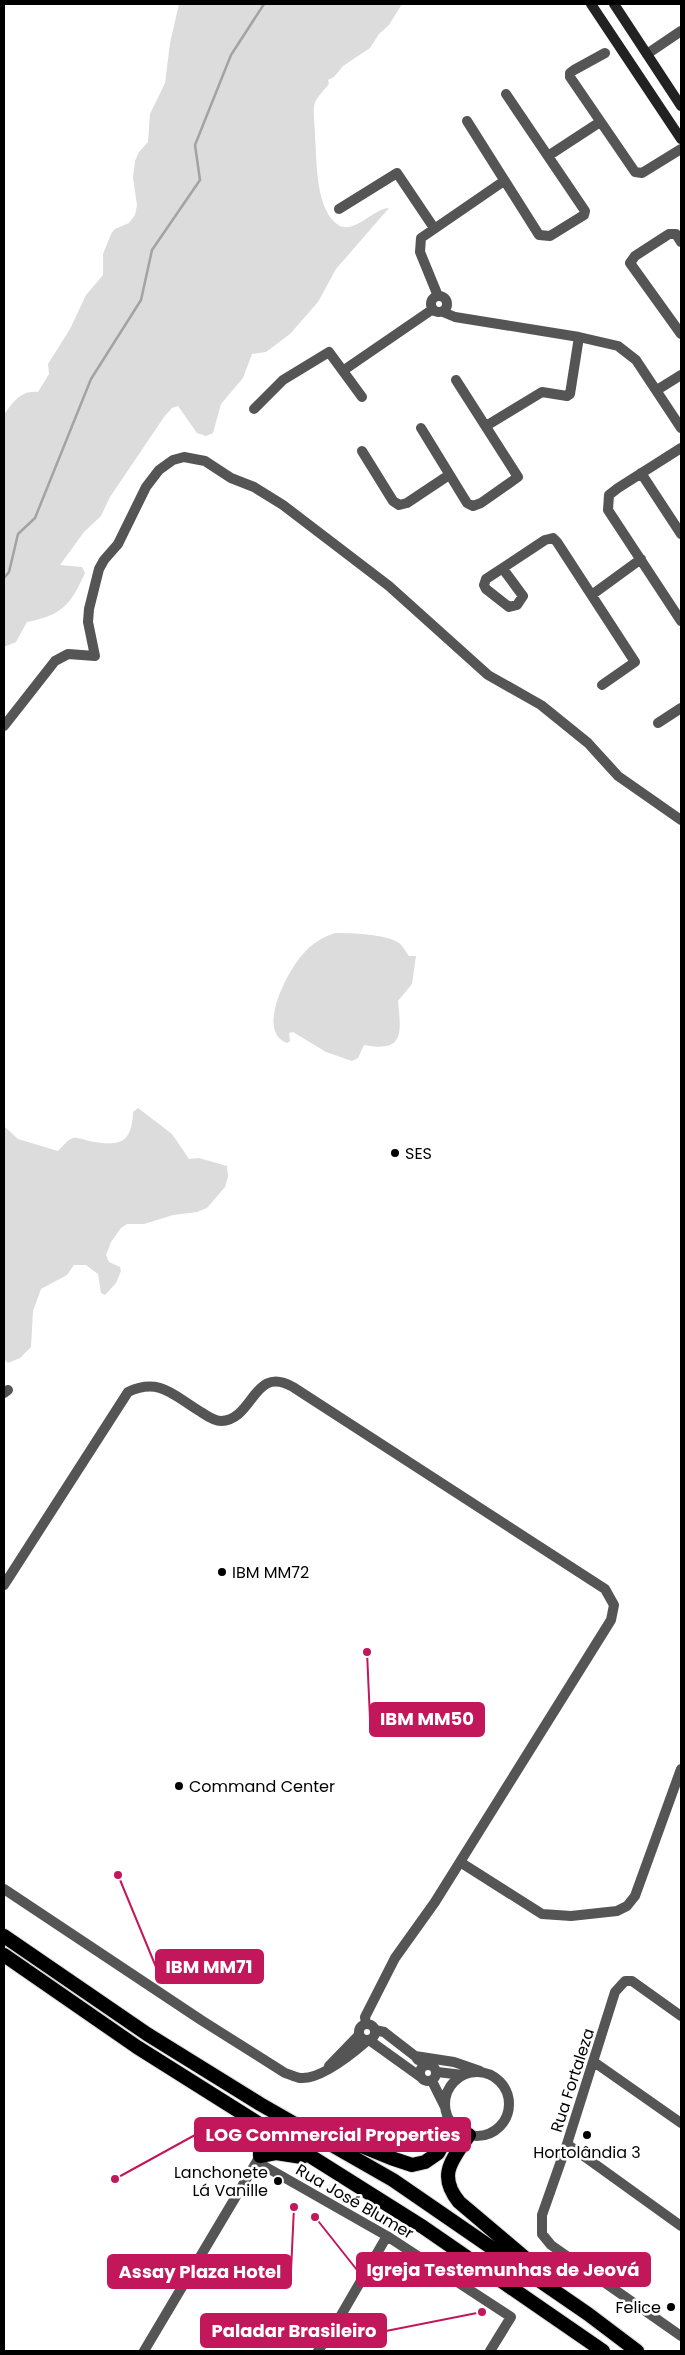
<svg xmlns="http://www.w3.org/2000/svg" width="685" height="2355" font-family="Poppins,sans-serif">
<rect width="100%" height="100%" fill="#fff"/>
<path fill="#dcdcdc" d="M179,4H402L389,25L379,34L370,48L343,66L334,77L328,80L329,84C324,90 315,99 314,106C313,116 315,127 315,136C317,161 315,212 340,226C355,233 375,208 389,208L336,269L318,302L290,334L266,352L252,354L243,378L221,404L213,433L206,436L197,433L178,406L172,408L164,417L110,497L101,516L84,532L60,565L82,567L85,573C70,606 62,615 27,622L16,642L4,647V415C13,402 21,390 38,392L49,374L48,364L70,329L86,295L103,275V254L111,234L115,229L129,223L135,215L137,205L133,178L135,161L139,152L148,142L150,114L165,83L170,43Z
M335,933C351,933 387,934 399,943C403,946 406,952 409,956H416L412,984L398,1001C401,1033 405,1053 364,1045L358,1058L352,1061L326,1052L293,1032L289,1033L290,1041L287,1043C255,1032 288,970 303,954C311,944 323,937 335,933Z
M138,1108L172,1134L189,1159L199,1158L227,1166L228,1177L225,1187L207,1208L197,1212L173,1215L144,1224H127L121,1228L111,1242L106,1255L109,1262L120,1267L121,1271L116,1283L105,1295L101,1293L98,1274L86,1265H74L67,1275L41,1289L33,1311L31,1347L20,1358L8,1363L4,1359V1126L18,1139L58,1151C63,1146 67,1140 73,1138C78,1137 84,1140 89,1141C117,1146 132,1146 133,1112Z"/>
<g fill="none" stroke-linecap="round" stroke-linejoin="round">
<path stroke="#a3a3a3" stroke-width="2.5" d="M4,578L9,572L18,534L35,518L91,379L141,300L152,250L200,180L195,145L231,55L264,4"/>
<defs>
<path id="trunk" d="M4,1936L147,2034L260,2104L393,2180L588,2314L637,2351
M4,1955L137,2047L423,2227L603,2351
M252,2124L260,2137V2156L276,2153L302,2157
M315,2127L391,2158L412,2165L425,2162L438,2153L453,2125
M469,2135C452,2160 437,2175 459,2202L551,2280"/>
</defs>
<use href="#trunk" stroke="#dbdbdb" stroke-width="16"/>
<path stroke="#555" stroke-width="10" d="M605,53L574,70L570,73V77L635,172L642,173L681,149
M647,54L681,31
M467,121L539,235L550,236L584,215L585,211L583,208L506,94
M548,156L600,122
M339,209L397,173L434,228
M681,242L676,234H669L635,256L630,263L681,334
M431 304a8 8 0 1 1 16 0a8 8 0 1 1-16 0Z
M438,296L420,252L421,238L504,181
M443,312L455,317L579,337L618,346L636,360L681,428
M344,370L433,309
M657,390L681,375
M254,409L283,380L329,352L362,397
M486,426L542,392L567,396L570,394L579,337
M421,428L467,503L473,506L481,503L518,477L456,380
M681,448L618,488L609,495L608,510L681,621
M362,451L393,501L399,505L407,503L449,475
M641,473L681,534
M503,569L523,596L517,605L509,607L486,589L484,585L486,579L545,540L553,538L557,542L635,662L602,685
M593,594L641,559
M658,723L681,708
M4,726L55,661L68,654L95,656L88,622L89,609L99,569L104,560L118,544L146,487L159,470L173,460L184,457L205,461L231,478L254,487L283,505L389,586L488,675L541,705L588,743L618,776L681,820
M4,1393L8,1390
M4,1585L128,1392C160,1377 174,1396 201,1412C207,1416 214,1421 221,1421C254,1420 253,1364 293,1387L605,1589L614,1605L611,1620L435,1902L395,1958L365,2017L366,2024
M460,1862L542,1914L571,1916L617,1911L627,1906L635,1896L681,1769
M4,1889L201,2020L285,2073C289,2074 295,2077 300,2078C321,2080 352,2054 367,2041
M681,2016L632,1981H625L615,1992L567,2144L542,2215V2234L551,2245L681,2336
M359 2032a8 8 0 1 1 16 0a8 8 0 1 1-16 0Z
M375,2030L384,2032L415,2056L418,2060
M369,2040L422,2078
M415,2056L454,2062L480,2071
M594,2062L681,2123
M420 2073a8 8 0 1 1 16 0a8 8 0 1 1-16 0Z
M329,2066L359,2035
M437,2072L463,2075
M445 2104a32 32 0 1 1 64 0a32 32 0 1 1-64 0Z
M432,2081L445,2107
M567,2144L681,2226
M257,2162L387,2236L511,2317L490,2351
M318,2351L333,2329L387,2236"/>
<path stroke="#555" stroke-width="10" d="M144,2351L260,2156"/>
<path stroke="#222" stroke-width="10" d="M591,4L681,139
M614,4L681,106"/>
<use href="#trunk" stroke="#000" stroke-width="14"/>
</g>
<g fill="#000" stroke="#fff" stroke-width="2">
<circle cx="395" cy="1153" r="5"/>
<circle cx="222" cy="1572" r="5"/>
<circle cx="179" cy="1786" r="5"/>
<circle cx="587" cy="2135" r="5"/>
<circle cx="278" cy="2181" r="5"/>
<circle cx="671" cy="2307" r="5"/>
</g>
<g text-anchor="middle" stroke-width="5" stroke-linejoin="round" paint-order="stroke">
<g font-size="16" fill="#000" stroke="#fff" text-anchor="start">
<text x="405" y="1159">SES</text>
<text x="232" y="1578">IBM MM72</text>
<text x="189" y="1792">Command Center</text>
<text x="587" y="2158" text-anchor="middle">Hortolândia 3</text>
<text x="268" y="2178" text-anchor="end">Lanchonete<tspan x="268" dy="18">Lá Vanille</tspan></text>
<text x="661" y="2313" text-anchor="end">Felice</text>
</g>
<g font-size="16" fill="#000" stroke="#fff">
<text transform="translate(572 2080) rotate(-72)" y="6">Rua Fortaleza</text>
<text transform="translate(355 2201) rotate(30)" y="6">Rua José Blumer</text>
</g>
</g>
<path fill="none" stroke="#c2185b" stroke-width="2" d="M367 1652L370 1719M118 1875L156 1967M115 2179L195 2135M315 2217L357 2270M294 2207L291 2271M482 2312L386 2331"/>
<g fill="#c2185b" stroke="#fff" stroke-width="2">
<circle cx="367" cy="1652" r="5"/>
<circle cx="118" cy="1875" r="5"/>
<circle cx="115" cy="2179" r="5"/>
<circle cx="315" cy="2217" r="5"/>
<circle cx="294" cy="2207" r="5"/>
<circle cx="482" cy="2312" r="5"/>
</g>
<g fill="#c2185b" stroke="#c2185b" stroke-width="2">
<rect x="370" y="1703" width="114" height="33" rx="5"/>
<rect x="156" y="1950" width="107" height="33" rx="5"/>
<rect x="195" y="2118" width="275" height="33" rx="5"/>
<rect x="357" y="2253" width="293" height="33" rx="5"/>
<rect x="108" y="2255" width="183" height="33" rx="5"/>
<rect x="201" y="2314" width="185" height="33" rx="5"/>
</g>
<g font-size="18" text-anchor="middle" font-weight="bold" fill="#fff">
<text x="427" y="1725">IBM MM50</text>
<text x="209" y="1973">IBM MM71</text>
<text x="333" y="2141">LOG Commercial Properties</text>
<text x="503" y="2276">Igreja Testemunhas de Jeová</text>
<text x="200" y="2278">Assay Plaza Hotel</text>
<text x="294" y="2337">Paladar Brasileiro</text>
</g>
<rect width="685" height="2355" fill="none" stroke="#000000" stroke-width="10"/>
</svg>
